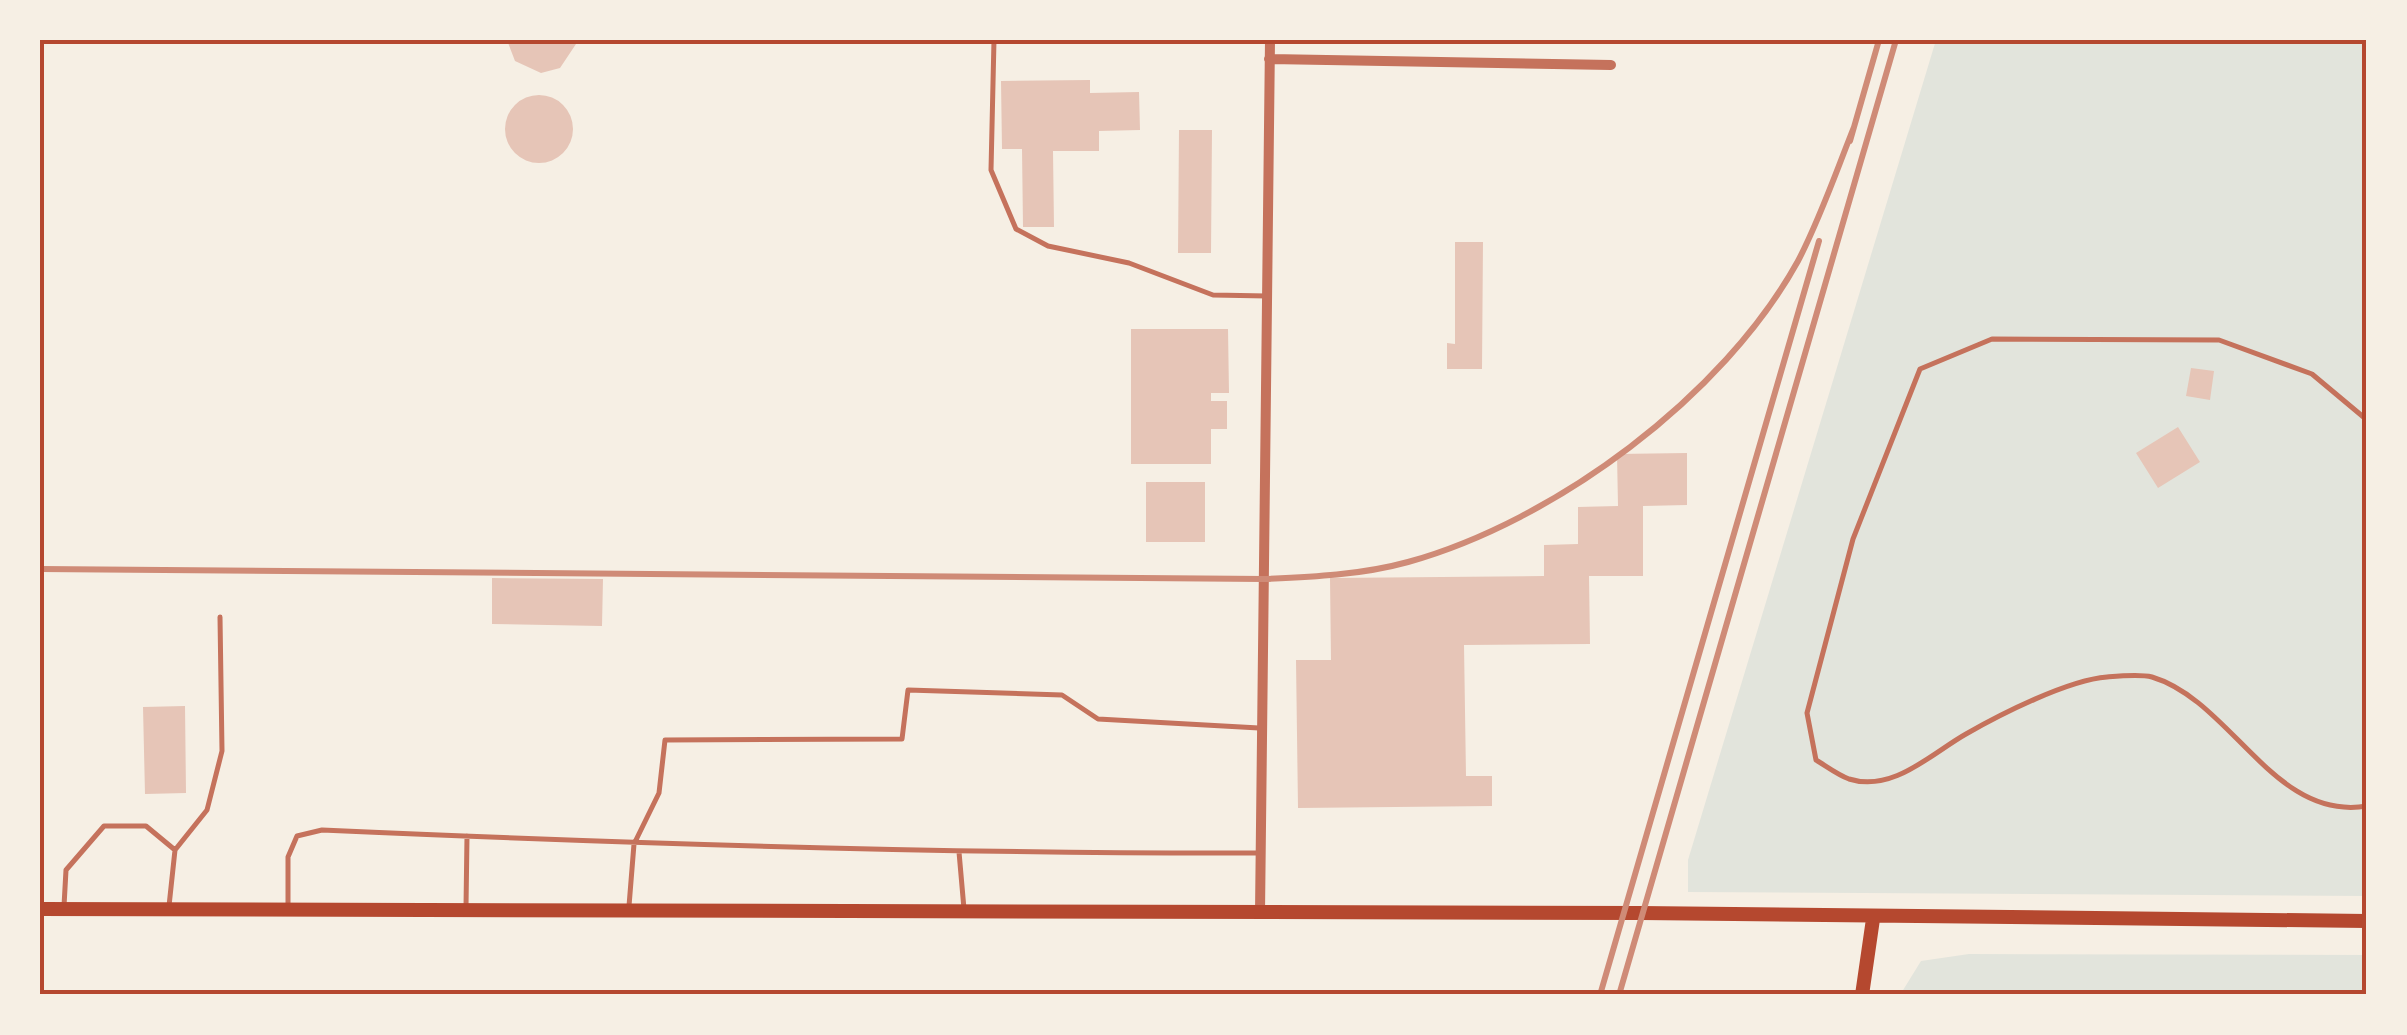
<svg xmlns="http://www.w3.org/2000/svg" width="2407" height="1035" font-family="Merriweather,serif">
<rect width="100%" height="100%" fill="#f6efe4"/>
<path fill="#e2e4dc" d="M1936,40H2367V896L1688,892V860Z
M1969,954L2367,955V995H1900L1921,961Z"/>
<path fill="#e6c5b7" d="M507,40H576V44L560,68L541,73L515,61Z
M1090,80V93L1139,92L1140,130L1099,131V151H1053L1054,227H1023L1022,149H1002L1001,81Z
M505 129a34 34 0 1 1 68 0a34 34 0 1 1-68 0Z
M1179,130H1212L1211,253H1178Z
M1455,242H1483L1482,369H1447V343L1455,344Z
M1131,329H1228L1229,393H1211V401H1227V429H1211V464H1131Z
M2191,368L2214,371L2210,400L2186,396Z
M2178,427L2200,462L2158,488L2136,453Z
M1687,453V505L1643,506V576H1589L1590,644L1464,645L1466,776H1492V806L1298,808L1296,660H1331L1330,578L1544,576V545L1578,544V507L1618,506L1617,454Z
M1146,482H1205V542H1146Z
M492,578L603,579L602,626L492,624Z
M185,706L186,793L145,794L143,707Z"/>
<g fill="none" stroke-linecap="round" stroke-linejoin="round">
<path stroke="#c5725c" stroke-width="5" d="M994,40L991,170L1016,229L1048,246L1129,263L1213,295L1267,296
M2367,420L2312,374L2219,340L1992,339L1920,369L1853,539L1807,713L1816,760C1826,766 1838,775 1849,779C1893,793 1932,753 1966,734C2001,714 2068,680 2107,677C2119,676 2140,674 2152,677C2232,701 2274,822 2367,806
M959,852L964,909
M64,906L66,870L104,826H146L175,850
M169,906L175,850L207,810L222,751L220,617
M288,906V857L297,836L322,830C635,844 948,854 1261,853
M629,906L634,844L659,793L665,740L902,739L908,690L1062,695L1098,719L1259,728
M466,907L467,836"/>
<path stroke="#c5725c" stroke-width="10" d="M1269,59L1611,65
M1260,913L1270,40"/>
<path stroke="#b5482f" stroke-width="14" d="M40,909L1641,913L2367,921
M1862,995L1873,919"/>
<path stroke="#cf8b77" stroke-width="6" d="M1850,141L1879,40
M40,569L1264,579C1312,577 1361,575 1408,562C1555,521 1723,397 1798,261C1820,219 1836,172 1854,127
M1600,995L1819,241
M1619,995L1896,40"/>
</g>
<rect width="2407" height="1035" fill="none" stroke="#f6efe4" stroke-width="85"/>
<rect x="42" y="42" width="2322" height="950" fill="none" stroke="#b5482f" stroke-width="4"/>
</svg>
